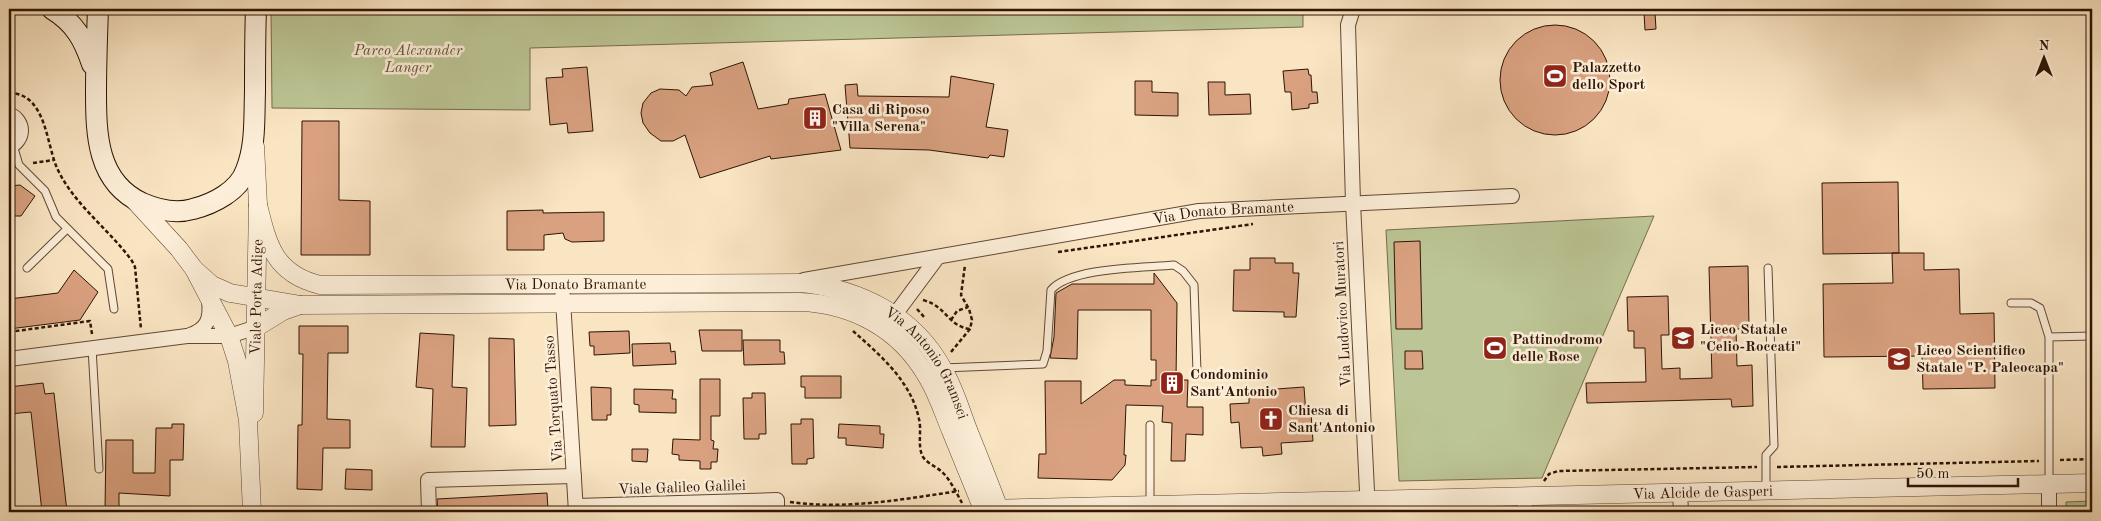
<svg xmlns="http://www.w3.org/2000/svg" width="2101" height="521" font-family="'Old Standard TT',serif">
<rect width="100%" height="100%" fill="#fae5c3"/>
<filter id="stains"><feTurbulence type="fractalNoise" baseFrequency=".004" numOctaves="4"/><feColorMatrix values="0 0 0 0 .2 0 0 0 0 .09 0 0 0 0 .02 0 0 0 .5 -.17"/></filter>
<radialGradient id="worn" r=".72"><stop offset=".6" stop-color="#630" stop-opacity="0"/><stop offset="1" stop-color="#630" stop-opacity=".3"/></radialGradient>
<path fill="#bcc595" stroke="#766c4c" d="M271,9H1303V27L530,48V110L272,108Z
M1654,216L1542,478L1399,481L1386,230Z
M2092,501V512H2066V502Z"/>
<path fill="#d9a180" stroke="#2f1403" d="M1644,13H1655L1656,29L1645,30Z
M1500 80a55 55 0 1 1 110 0a55 55 0 1 1-110 0Z
M743,62L758,109L788,104L789,99L825,94L841,150L771,159L770,156L700,178L685,135L673,141H661L650,133L643,123L641,113L643,103L651,93L660,89L679,90L686,96L692,87L713,85L710,73Z
M587,67L593,131L568,133L567,123L550,125L546,78L563,77L562,69Z
M1308,69L1309,75H1311L1312,92H1317L1318,103L1309,104V108L1292,110L1291,92H1285L1283,71Z
M951,76L994,84L986,127L1008,130L1004,157L990,155L988,158L929,150L850,148L845,85L857,84L858,96L949,97Z
M1135,81H1152V92L1178,93V116L1135,115Z
M1208,82H1225V95L1250,94L1251,114L1209,115Z
M302,121H339V200L370,201V255H301Z
M1898,182L1899,253L1823,254L1822,183Z
M20,185L35,196L21,216H9V186Z
M543,210V213L604,212V241L572,242L565,239L563,233L544,235V250H507V211Z
M1420,241L1422,329H1396L1394,242Z
M1892,253H1924V270L1959,269L1960,314L1994,313L1995,388L1923,389L1922,356L1824,357L1823,284L1893,283Z
M1250,258H1275V263H1293V273H1299L1296,317H1284V312L1233,311L1234,270H1250Z
M1748,266L1749,329H1736L1737,366L1752,365L1753,406L1732,407L1731,399L1587,403L1586,383L1646,382L1645,348H1634V331H1628L1627,297L1668,296L1669,335H1661L1662,369L1680,368V379L1712,378L1709,267Z
M74,270L98,292L80,320L9,329V299L58,293Z
M1154,273L1177,303L1176,380H1188L1187,407H1203V435L1186,434L1185,461H1171L1172,423L1162,422L1163,406L1126,405L1124,455H1126L1125,465L1112,480L1038,478L1039,454H1046L1045,381H1081V404L1114,380H1125V385L1151,386V380H1156V360H1151V310H1078L1077,359L1050,358L1054,337L1056,293L1072,284H1154Z
M299,326H348V353H328L327,419L350,420V448H323L322,490L297,489L298,425H302L303,354H299Z
M699,330H742V351H702Z
M629,331L630,353L594,355V346H590L589,332Z
M420,333L454,335L452,387L467,388L465,447H431L433,389L416,387Z
M489,338L514,339L516,425L489,426Z
M743,340H780V352H784L785,364L744,365Z
M670,343L671,352L675,351L676,364L633,366L632,344Z
M1405,351H1422L1423,369H1405Z
M801,376H841V398H805V387H801Z
M700,379H720V416H711V440L714,441L713,449H718L717,462H711V469H700V461L679,460V455L672,454L673,439L700,440Z
M43,383L45,394L54,393L67,512H42L31,412L9,414V387Z
M591,387L611,388V415H607V420H592Z
M1304,387L1306,415L1311,414L1313,441L1281,443L1282,454L1263,456L1262,447L1241,448L1239,422L1231,423L1230,404L1249,403V391Z
M634,389L673,390L672,399H676V413L639,412V405L634,404Z
M752,393H765L766,434H759V439H744L743,398H752Z
M801,419H813L814,458L807,459V464H792L791,424H801Z
M172,424H184L183,460H170V496L119,493V512H105L106,440H133V473H155L156,428H172Z
M839,424L880,426V434H884L883,448L846,445V438H838Z
M632,449H648L647,462L632,461Z
M346,469L372,470V490L345,489Z
M547,493L548,509H543V512H438L437,499Z"/>
<g fill="none" stroke-linecap="round" stroke-linejoin="round">
<defs>
<path id="service" d="M13,145L19,165L45,191L56,217L108,269L114,309
M27,268L67,229
M2011,303H2031L2040,308L2049,337
M92,348L99,469
M943,368L1043,364L1047,351L1051,290C1071,267 1143,268 1174,265L1183,271L1194,285L1197,372
M1150,425V504
M2049,483V337L2092,336
M1766,490V455L1774,446L1768,268"/>
<g id="minor">
<path d="M1353,9L1348,25L1353,203L1368,512"/>
<path d="M9,114C25,121 25,140 9,147"/>
<path id="s1" d="M804,280L1199,211L1512,196"/>
<path d="M562,284L576,512"/>
<path d="M888,324L937,258"/>
<path d="M190,335C208,329 211,318 209,300"/>
<path d="M9,359L187,336H229L257,327"/>
<path d="M2049,484V512"/>
<path d="M1680,492L1681,512"/>
<path d="M1525,496V512"/>
<path d="M576,506L777,500V512"/>
<path d="M429,512L428,480L574,476"/>
</g>
<g id="tertiary">
<path d="M134,200L179,249L194,269L229,336L237,361L248,420L252,512"/>
<path id="s2" d="M258,205C268,246 275,274 320,285L801,283C861,289 915,316 944,371C954,388 960,408 967,427C978,455 990,484 1000,512"/>
<path d="M194,269L212,285L230,293L301,305L800,302C853,304 899,329 926,375C937,392 943,412 951,431C962,458 973,485 984,512"/>
<path d="M257,327L283,311L300,305"/>
<path id="s3" d="M254,413L258,205L255,146"/>
<path id="s4" d="M983,509L2092,483"/>
</g>
<path id="secondary" d="M52,9C75,23 84,40 92,64
M98,9C97,36 96,64 96,92C96,135 97,182 142,203C158,210 176,214 193,209C213,204 239,191 246,170C256,145 254,118 255,92C255,64 255,36 256,9"/>
</defs>
<use href="#service" stroke="#624833" stroke-width="9"/>
<use href="#minor" stroke="#624833" stroke-width="16"/>
<use href="#tertiary" stroke="#624833" stroke-width="19"/>
<use href="#secondary" stroke="#2f1403" stroke-width="22"/>
<path stroke="#2f1403" stroke-width="2.5" stroke-dasharray="4 2.5" stroke-linecap="butt" d="M9,93C46,93 46,143 57,168C74,205 109,229 132,261L135,267L141,329
M33,163L54,160
M1058,252L1253,224
M923,300C948,307 947,326 970,329
M917,309L925,318
M951,320L957,311L968,307
M853,331C880,355 911,381 919,419C922,430 917,446 923,457C927,463 935,466 941,471C950,479 956,492 962,503
M9,332L90,321L92,334
M951,352L970,329L972,320L969,309L961,295L965,265
M2060,460L2092,459
M1777,467L2039,461
M1544,481L1549,474L1558,471L1757,467
M790,502C846,510 904,499 959,491"/>
<use href="#service" stroke="#fceed8" stroke-width="7"/>
<use href="#minor" stroke="#fceed8" stroke-width="14"/>
<use href="#tertiary" stroke="#fceed8" stroke-width="18"/>
<use href="#secondary" stroke="#fceed8" stroke-width="20"/>
</g>
<defs>
<symbol id="stadium-square" viewBox="-11 -11 22 22"><rect x="-9" y="-9" width="18" height="18" rx="4" fill="#8f2418" stroke="#fceed8"/><path d="M0-5a6.5 5 0 1 0 0 10a6.5 5 0 1 0 0-10ZM-3.5-1.8h7v3.6h-7Z" fill="#fff"/></symbol>
<symbol id="building-square" viewBox="-11 -11 22 22"><rect x="-9" y="-9" width="18" height="18" rx="4" fill="#8f2418" stroke="#fceed8"/><path d="M-4-6H4V6H1V3H-1V6H-4ZM-2.5-4.3h1.7v1.8h-1.7ZM.8-4.3h1.7v1.8H.8ZM-2.5-1h1.7V.8h-1.7ZM.8-1h1.7V.8H.8Z" fill="#fff"/></symbol>
<symbol id="university-square" viewBox="-11 -11 22 22"><rect x="-9" y="-9" width="18" height="18" rx="4" fill="#8f2418" stroke="#fceed8"/><path d="M0-5L7-2L0 1L-7-2ZM-4 1L0 2.5L4 1V4Q0 6-4 4Z" fill="#fff"/></symbol>
<symbol id="school-square" viewBox="-11 -11 22 22"><rect x="-9" y="-9" width="18" height="18" rx="4" fill="#8f2418" stroke="#fceed8"/><path d="M0-5L7-2L0 1L-7-2ZM-4 1L0 2.5L4 1V4Q0 6-4 4Z" fill="#fff"/></symbol>
<symbol id="church-square" viewBox="-11 -11 22 22"><rect x="-9" y="-9" width="18" height="18" rx="4" fill="#8f2418" stroke="#fceed8"/><path d="M-1.2-6h2.4v3.5h3.3v2.4h-3.3V6h-2.4V-.1h-3.3v-2.4h3.3Z" fill="#fff"/></symbol>
</defs>
<g fill-rule="evenodd">
<use href="#stadium-square" x="1541" y="62" width="28" height="28"/>
<use href="#building-square" x="801" y="104" width="28" height="28"/>
<use href="#university-square" x="1669" y="324" width="28" height="28"/>
<use href="#stadium-square" x="1481" y="334" width="28" height="28"/>
<use href="#school-square" x="1885" y="345" width="28" height="28"/>
<use href="#building-square" x="1158" y="369" width="28" height="28"/>
<use href="#church-square" x="1257" y="405" width="28" height="28"/>
</g>
<g text-anchor="middle" stroke-width="5" stroke-linejoin="round" paint-order="stroke">
<g font-size="15" font-style="italic" fill="#605236" stroke="#fceed8">
<text x="408" y="55">Parco Alexander<tspan x="408" dy="17">Langer</tspan></text>
</g>
<g font-size="15" font-weight="bold" fill="#2f1403" stroke="#fceed8" text-anchor="start">
<text x="1572" y="72">Palazzetto<tspan x="1572" dy="17">dello Sport</tspan></text>
<text x="832" y="114">Casa di Riposo<tspan x="832" dy="17">"Villa Serena"</tspan></text>
<text x="1700" y="334">Liceo Statale<tspan x="1700" dy="17">"Celio-Roccati"</tspan></text>
<text x="1512" y="344">Pattinodromo<tspan x="1512" dy="17">delle Rose</tspan></text>
<text x="1916" y="355">Liceo Scientifico<tspan x="1916" dy="17">Statale "P. Paleocapa"</tspan></text>
<text x="1190" y="379">Condominio<tspan x="1190" dy="17">Sant'Antonio</tspan></text>
<text x="1288" y="415">Chiesa di<tspan x="1288" dy="17">Sant'Antonio</tspan></text>
</g>
<g font-size="15" fill="#2f1403" stroke="#fceed8">
<text dy="5" stroke="none"><textPath href="#s1" startOffset="425">Via Donato Bramante</textPath></text>
<text dy="5" stroke="none"><textPath href="#s2" startOffset="364">Via Donato Bramante</textPath></text>
<text dy="5" stroke="none"><textPath href="#s3" startOffset="116">Viale Porta Adige</textPath></text>
<text transform="translate(1342 314) rotate(-93)" y="5">Via Ludovico Muratori</text>
<text dy="5" stroke="none"><textPath href="#s2" startOffset="748">Via Antonio Gramsci</textPath></text>
<text transform="translate(553 399) rotate(-94)" y="5">Via Torquato Tasso</text>
<text transform="translate(682 487) rotate(-2)" y="5">Viale Galileo Galilei</text>
<text dy="5" stroke="none"><textPath href="#s4" startOffset="720">Via Alcide de Gasperi</textPath></text>
</g>
</g>
<rect width="2101" height="521" fill="none" stroke="#fae5c3" stroke-width="30"/>
<rect x="10" y="10" width="2081" height="501" fill="none" stroke="#2f1403" stroke-width="2.5"/>
<rect x="15" y="15" width="2071" height="491" fill="none" stroke="#2f1403"/>
<g transform="translate(2044 58)" stroke="#fceed8" stroke-width="4" paint-order="stroke">
<path d="M0-4L9 19L0 12L-9 19Z" fill="#2f1403"/>
<text y="-8" font-size="14" font-weight="bold" text-anchor="middle" fill="#2f1403">N</text>
</g>
<path d="M1908 478v8h110v-8" fill="none" stroke="#2f1403" stroke-width="2.5"/>
<text x="1916" y="478" font-size="15" fill="#2f1403" stroke="#fceed8" stroke-width="4" paint-order="stroke">50 m</text>
<rect width="100%" height="100%" filter="url(#stains)"/>
<rect width="100%" height="100%" fill="url(#worn)"/>
</svg>
